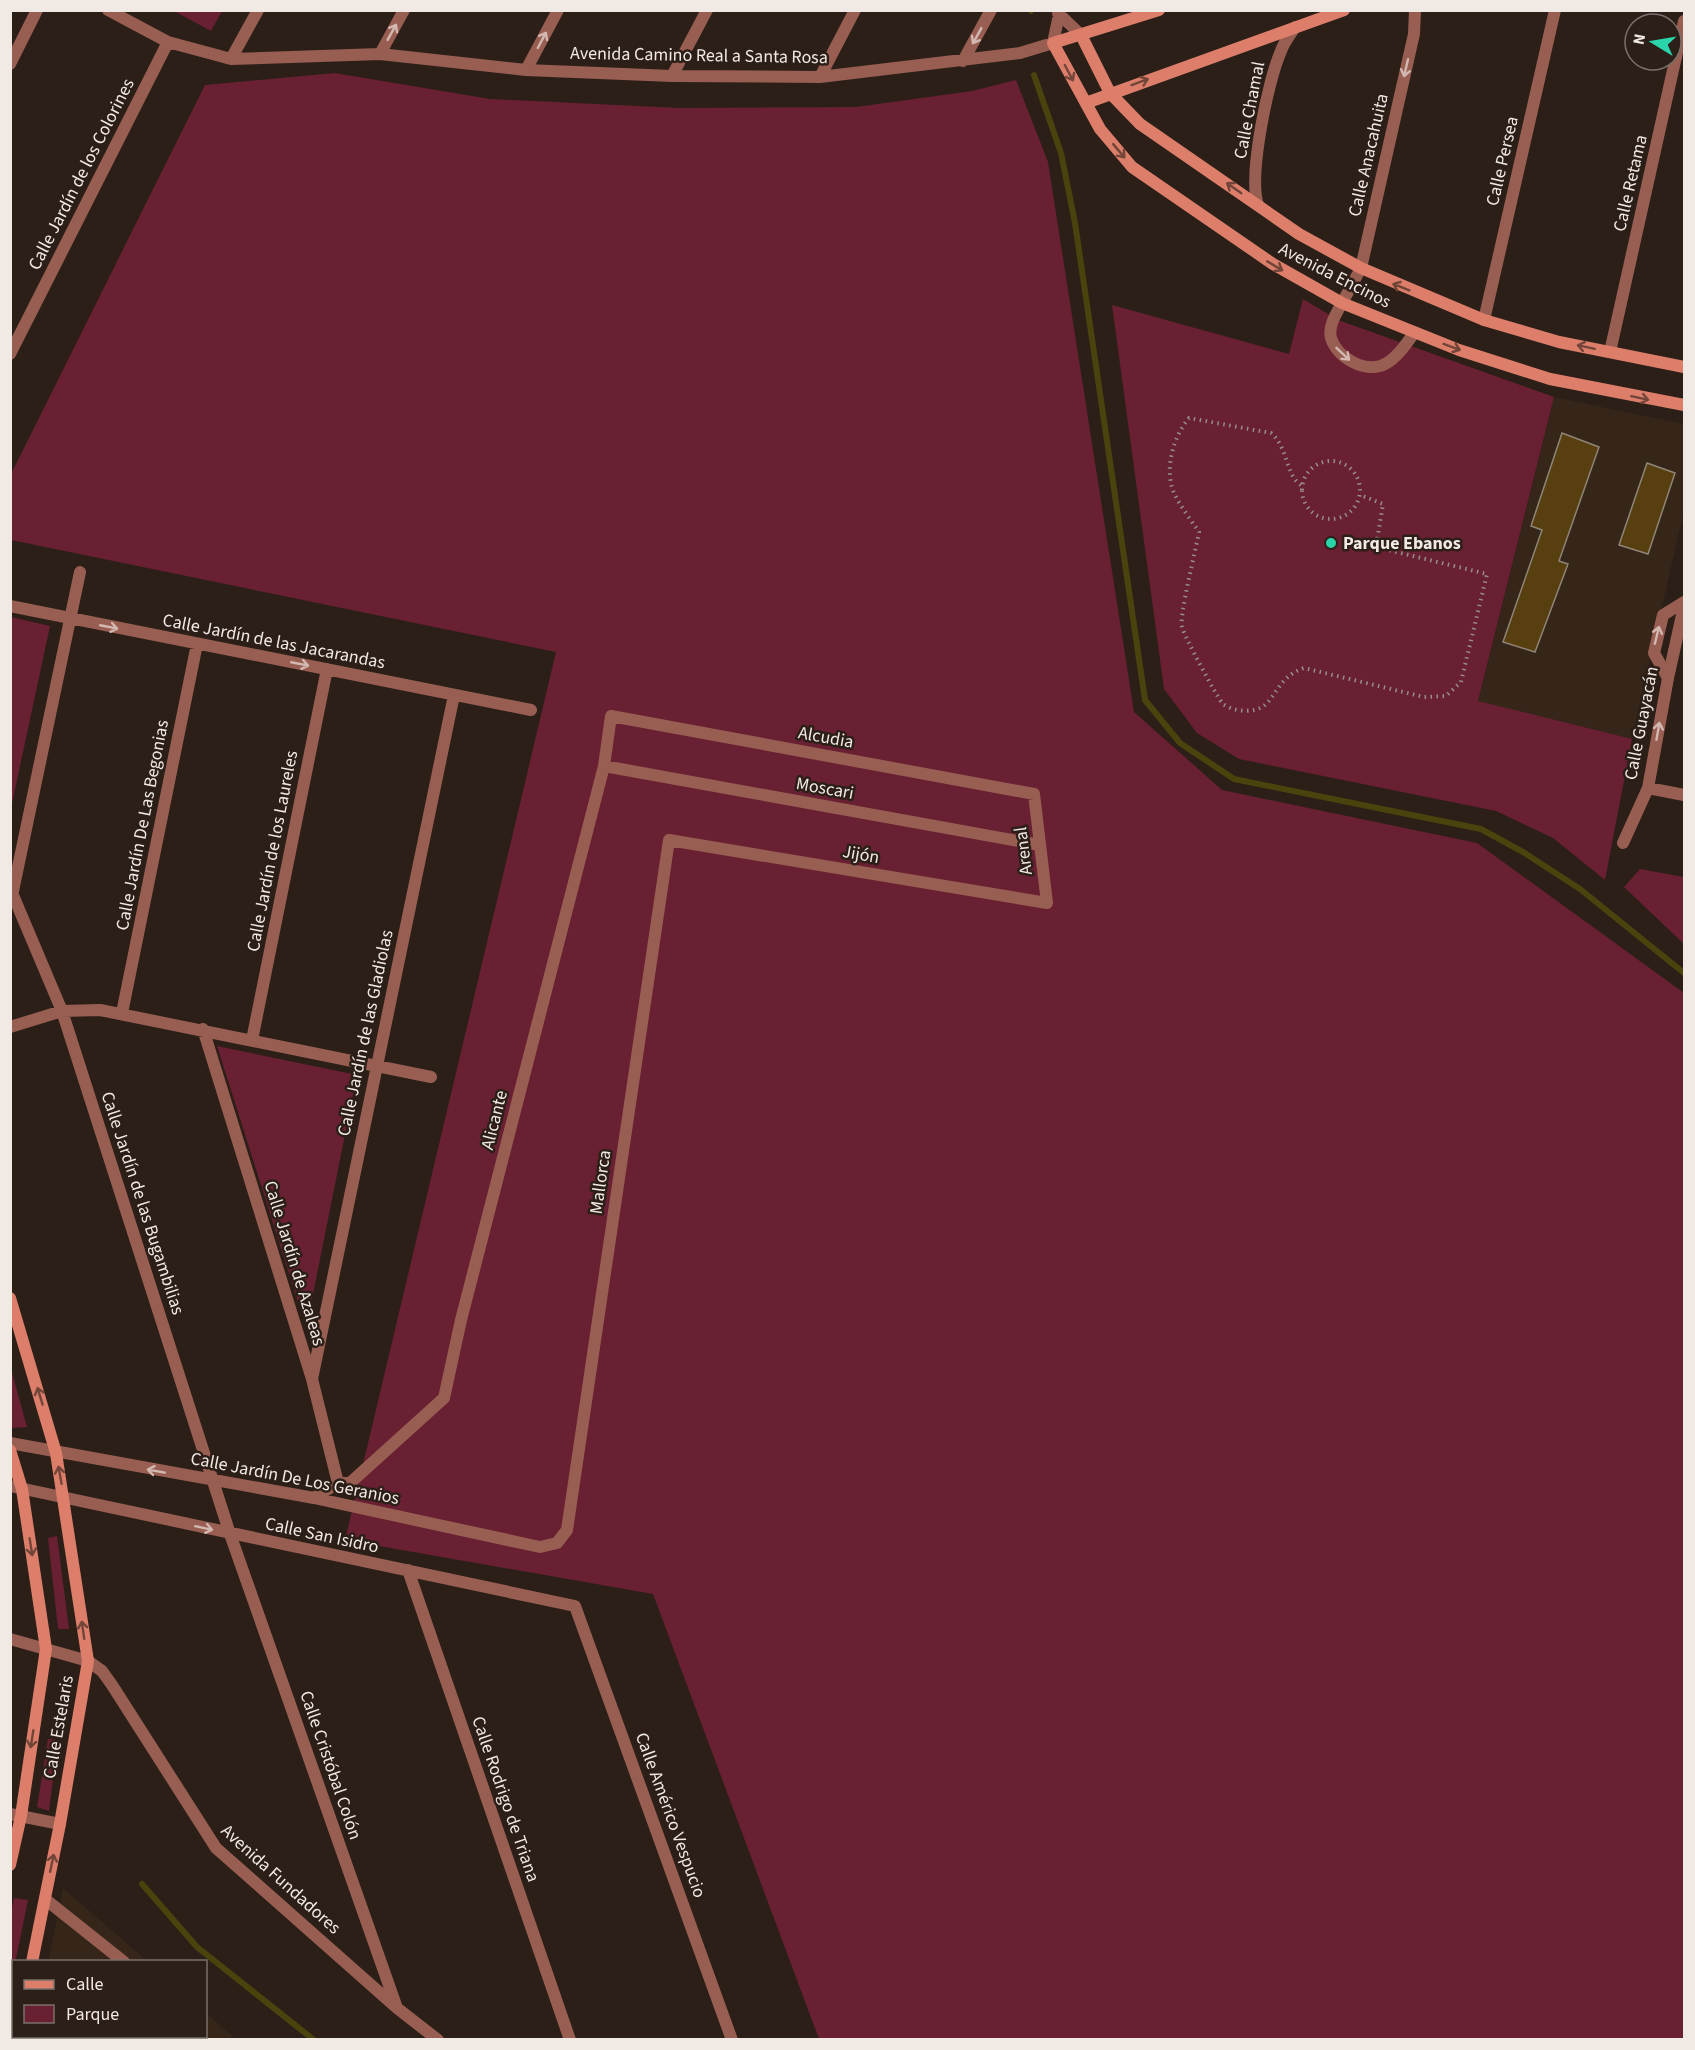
<svg xmlns="http://www.w3.org/2000/svg" width="1695" height="2050" font-family="'Source Sans 3',sans-serif">
<rect width="100%" height="100%" fill="#2b1f18"/>
<path fill="#362519" d="M1554,397L1684,424V510L1632,739L1478,702Z
M63,1888L147,1961L48,1962Z
M206,2013L236,2039H31L32,2036H206Z"/>
<path fill="#692032" d="M174,11H222L211,31Z
M335,73L490,99L679,108L856,107L972,91L1016,80L1048,162L1134,712L1222,790L1477,843L1684,993V2039H819L653,1594L345,1540L556,652L11,540L10,476L205,85Z
M1303,299L1338,320L1554,397L1478,701L1632,739L1605,880L1553,838L1496,811L1239,759L1197,733L1164,689L1112,305L1289,354Z
M11,617L50,626L11,808L10,617Z
M1640,869L1684,877V944L1624,887Z
M217,1046L357,1075L312,1299L298,1302Z
M11,1369L27,1427L11,1428Z
M57,1536L69,1629H58L48,1538Z
M48,1739L58,1740L49,1811L37,1807Z
M14,1898L28,1900L11,1983L10,1916Z"/>
<g fill="none" stroke-linecap="round" stroke-linejoin="round">
<path stroke="#4a430d" stroke-width="6" d="M1031,11L1032,10
M1034,75L1061,153L1075,223L1145,700L1180,743L1234,779L1481,829L1523,852L1580,889L1684,973
M142,1884L197,1947L314,2040"/>
</g>
<path fill="#583f0f" stroke="#8e8578" stroke-width="1.5" d="M1562,433L1599,447L1559,561L1568,564L1535,652L1503,642L1542,530L1531,526Z
M1647,463L1675,473L1648,554L1619,545Z"/>
<g fill="none" stroke-linecap="round" stroke-linejoin="round">
<path stroke="#978e88" stroke-width="4" stroke-dasharray="1.5 4.5" stroke-linecap="butt" d="M1302 490a29 29 0 1 1 58 0a29 29 0 1 1-58 0Z
M1301,485C1286,476 1288,447 1271,433L1189,418C1173,437 1164,469 1174,493C1180,506 1191,520 1199,532C1196,549 1179,616 1182,627C1183,634 1219,701 1223,704C1231,710 1245,712 1254,710C1276,706 1274,678 1304,668L1424,697L1446,696L1461,682L1487,574L1376,547L1383,504L1360,495"/>
<path stroke="#995e52" stroke-width="12" d="M1342,303C1336,314 1328,326 1331,338C1337,358 1366,374 1385,364C1397,358 1406,344 1414,333
M1668,678L1654,653L1663,615L1684,602
M45,1899L124,1962"/>
<path stroke="#995e52" stroke-width="12" d="M108,10L168,42L231,59L380,54L526,70L672,76L820,77L1020,53L1053,43L1060,10
M1058,13L1081,35
M380,54L404,10
M231,59L258,10
M963,61L991,10
M10,64L37,10
M526,70L558,10
M672,76L707,10
M820,77L855,10
M1258,205C1248,176 1268,80 1281,51C1284,42 1290,35 1295,27
M1342,303L1361,268L1414,34L1415,10
M1484,320L1555,10
M1610,352L1684,21
M10,354L168,42
M10,606L531,710
M604,766L1040,845
M1648,788L1684,795
M1623,843L1648,788L1668,678L1684,606
M10,888L62,1011L230,1534L397,2008
M13,891L80,572
M122,1013L197,644
M10,1027L62,1011L100,1010L431,1077
M203,1029L312,1379L338,1483L314,1498
M252,1040L327,669
M312,1379L454,695
M10,1443L314,1498L540,1547L557,1543L567,1530L669,840L1047,903L1034,794L611,716L604,766L461,1320L444,1398L350,1483H338
M10,1486L575,1606L732,2040
M408,1570L570,2040
M10,1639L88,1661L102,1671L112,1685L216,1848L397,2008L438,2040
M10,1814L60,1824"/>
<path stroke="#dd7e6b" stroke-width="12" d="M1159,10L1053,43L1100,129L1132,167L1273,264L1342,303L1459,350L1550,379L1684,405
M1081,35L1110,93L1140,124L1299,234L1361,268L1484,320L1559,342L1684,367
M1086,103L1344,10
M10,1298L56,1453L88,1661L60,1824L32,1962
M10,1450L22,1489L46,1649L21,1816L10,1865
M16,2040V2036"/>
</g>
<defs><path id="oneway-shaft" d="M-6 0H5M1.5-3L5.5 0L1.5 3" fill="none" stroke-width="1.6" stroke-linecap="round" stroke-linejoin="round" transform="scale(1.5)"/></defs>
<g stroke="#d2b8b1">
<use href="#oneway-shaft" transform="translate(392 32) rotate(-61)"/>
<use href="#oneway-shaft" transform="translate(977 36) rotate(119)"/>
<use href="#oneway-shaft" transform="translate(542 40) rotate(-62)"/>
<use href="#oneway-shaft" transform="translate(1406 68) rotate(103)"/>
<use href="#oneway-shaft" transform="translate(1343 354) rotate(43)"/>
<use href="#oneway-shaft" transform="translate(109 627) rotate(11)"/>
<use href="#oneway-shaft" transform="translate(1657 635) rotate(-76)"/>
<use href="#oneway-shaft" transform="translate(300 664) rotate(11)"/>
<use href="#oneway-shaft" transform="translate(1658 731) rotate(-80)"/>
<use href="#oneway-shaft" transform="translate(156 1471) rotate(-170)"/>
<use href="#oneway-shaft" transform="translate(204 1528) rotate(12)"/>
</g>
<g stroke="#724539">
<use href="#oneway-shaft" transform="translate(1069 73) rotate(62)"/>
<use href="#oneway-shaft" transform="translate(1140 82) rotate(-20)"/>
<use href="#oneway-shaft" transform="translate(1119 151) rotate(50)"/>
<use href="#oneway-shaft" transform="translate(1234 188) rotate(-145)"/>
<use href="#oneway-shaft" transform="translate(1275 266) rotate(31)"/>
<use href="#oneway-shaft" transform="translate(1401 287) rotate(-158)"/>
<use href="#oneway-shaft" transform="translate(1452 347) rotate(20)"/>
<use href="#oneway-shaft" transform="translate(1586 347) rotate(-168)"/>
<use href="#oneway-shaft" transform="translate(1640 398) rotate(12)"/>
<use href="#oneway-shaft" transform="translate(40 1396) rotate(-107)"/>
<use href="#oneway-shaft" transform="translate(60 1475) rotate(-100)"/>
<use href="#oneway-shaft" transform="translate(31 1547) rotate(81)"/>
<use href="#oneway-shaft" transform="translate(83 1630) rotate(-98)"/>
<use href="#oneway-shaft" transform="translate(32 1739) rotate(99)"/>
<use href="#oneway-shaft" transform="translate(52 1863) rotate(-78)"/>
</g>
<circle fill="#2bd5ac" stroke="#2b1f18" stroke-width="2" cx="1331" cy="543" r="6"/>
<g text-anchor="middle" stroke-width="5" stroke-linejoin="round" paint-order="stroke">
<g font-size="18" fill="#f1e9e4" stroke="#2b1f18">
<text transform="translate(699 55) rotate(1)" y="6">Avenida Camino Real a Santa Rosa</text>
<text transform="translate(1249 110) rotate(-79)" y="6">Calle Chamal</text>
<text transform="translate(1368 155) rotate(-77)" y="6">Calle Anacahuita</text>
<text transform="translate(1502 161) rotate(-77)" y="6">Calle Persea</text>
<text transform="translate(81 174) rotate(-63)" y="6">Calle Jardín de los Colorines</text>
<text transform="translate(1630 183) rotate(-77)" y="6">Calle Retama</text>
<text transform="translate(1335 275) rotate(27)" y="6">Avenida Encinos</text>
<text transform="translate(274 641) rotate(11)" y="6">Calle Jardín de las Jacarandas</text>
<text transform="translate(1641 723) rotate(-79)" y="6">Calle Guayacán</text>
<text transform="translate(826 737) rotate(10)" y="6">Alcudia</text>
<text transform="translate(825 788) rotate(10)" y="6">Moscari</text>
<text transform="translate(142 825) rotate(-79)" y="6">Calle Jardín De Las Begonias</text>
<text transform="translate(272 851) rotate(-79)" y="6">Calle Jardín de los Laureles</text>
<text transform="translate(1023 851) rotate(-97)" y="6">Arenal</text>
<text transform="translate(861 854) rotate(10)" y="6">Jijón</text>
<text transform="translate(365 1033) rotate(-78)" y="6">Calle Jardín de las Gladiolas</text>
<text transform="translate(494 1120) rotate(-76)" y="6">Alicante</text>
<text transform="translate(600 1182) rotate(-82)" y="6">Mallorca</text>
<text transform="translate(143 1203) rotate(72)" y="6">Calle Jardín de las Bugambilias</text>
<text transform="translate(295 1263) rotate(73)" y="6">Calle Jardín de Azaleas</text>
<text transform="translate(295 1478) rotate(11)" y="6">Calle Jardín De Los Geranios</text>
<text transform="translate(322 1535) rotate(12)" y="6">Calle San Isidro</text>
<text transform="translate(58 1727) rotate(-80)" y="6">Calle Estelaris</text>
<text transform="translate(331 1765) rotate(71)" y="6">Calle Cristóbal Colón</text>
<text transform="translate(506 1799) rotate(71)" y="6">Calle Rodrigo de Triana</text>
<text transform="translate(671 1815) rotate(70)" y="6">Calle Américo Vespucio</text>
<text transform="translate(281 1879) rotate(42)" y="6">Avenida Fundadores</text>
</g>
<g font-size="18" font-weight="bold" fill="#f1e9e4" stroke="#2b1f18" text-anchor="start">
<text x="1343" y="549">Parque Ebanos</text>
</g>
</g>
<rect width="1695" height="2050" fill="none" stroke="#f1e9e4" stroke-width="24"/>
<rect x="12" y="1960" width="195" height="78" fill="#2b1f18" stroke="#7a706a" stroke-width="1.5"/>
<rect x="24" y="1980" width="30" height="9" fill="#dd7e6b" stroke="#7a706a" stroke-width="1.5"/>
<text x="66" y="1990" font-size="18" fill="#f1e9e4">Calle</text>
<rect x="24" y="2005" width="30" height="18" fill="#692032" stroke="#7a706a" stroke-width="1.5"/>
<text x="66" y="2020" font-size="18" fill="#f1e9e4">Parque</text>
<g transform="translate(1653 42) rotate(281)"><circle r="28" fill="#2b1f18" stroke="#7a706a" stroke-width="1.5"/>
<path d="M0-4.5L10 22L0 15L-10 22Z" fill="#2bd5ac"/>
<text y="-9" font-size="16" font-weight="bold" text-anchor="middle" fill="#f1e9e4">N</text>
</g>
</svg>
